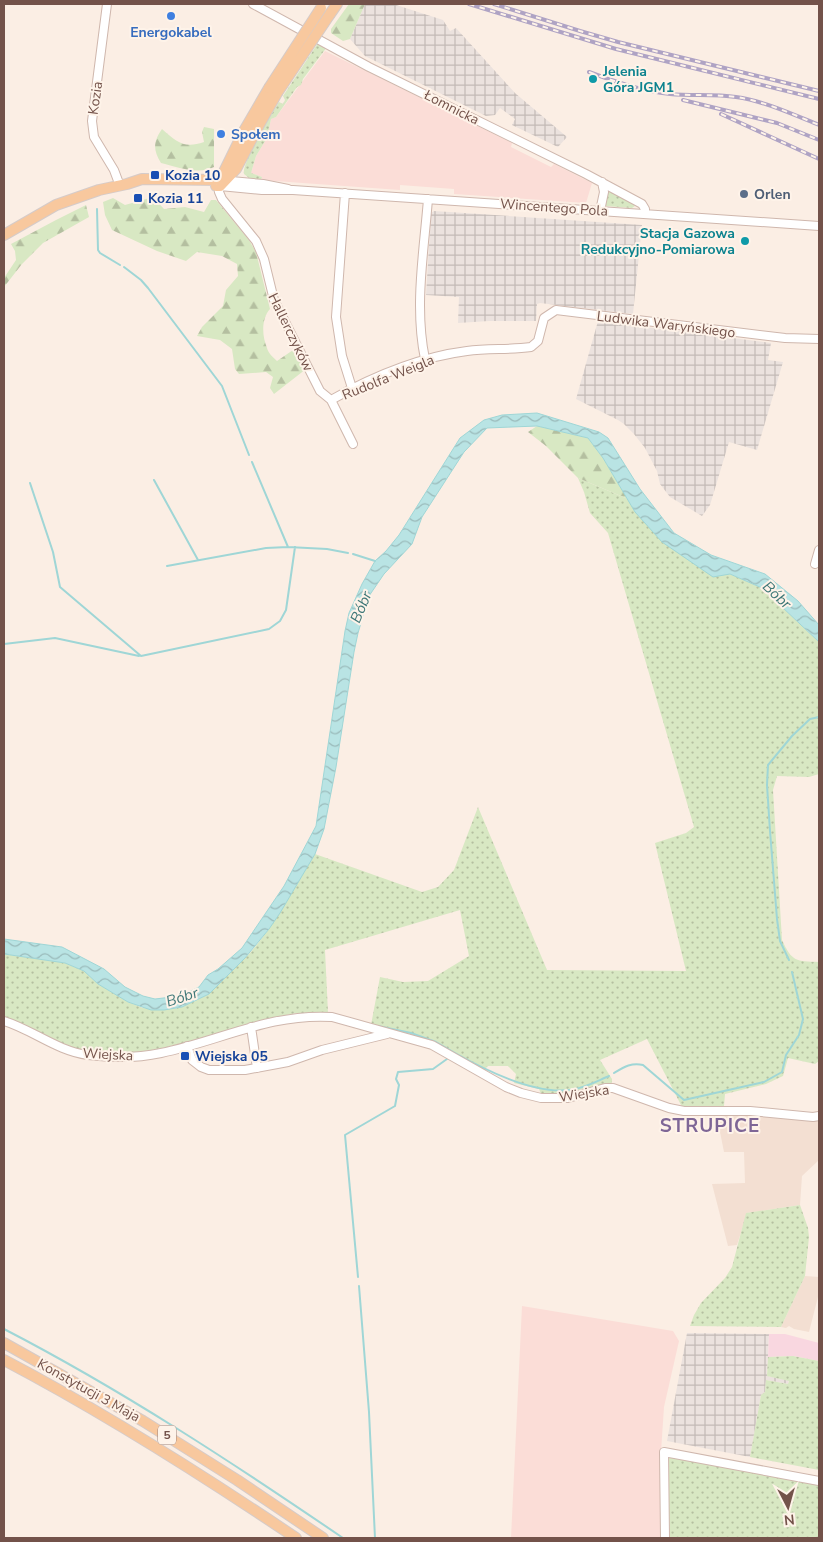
<svg xmlns="http://www.w3.org/2000/svg" width="823" height="1542" font-family="'Nunito Sans',sans-serif">
<defs>
<pattern id="industrial-grid" width="8" height="8" patternUnits="userSpaceOnUse" patternTransform="scale(1.25)"><rect width="8" height="8" fill="#ebe2de"/><path d="M0 4h8M4 0v8" fill="none" stroke="#c3bab6"/></pattern>
<pattern id="grass-dots" width="8" height="8" patternUnits="userSpaceOnUse" patternTransform="scale(1.25)"><rect width="8" height="8" fill="#d8e8c3"/><path d="M2 2h.1M6 6h.1" fill="none" stroke="#b4bfa0" stroke-width="1.8" stroke-linecap="round"/></pattern>
<pattern id="forest-firs" width="22" height="20" patternUnits="userSpaceOnUse" patternTransform="scale(1.25)"><rect width="22" height="20" fill="#d8e8c3"/><path d="M5 1l3.5 6h-7zM16 11l3.5 6h-7z" fill="#b4bfa0"/></pattern>
<pattern id="water-waves" width="16" height="10" patternUnits="userSpaceOnUse" patternTransform="scale(1.25)"><rect width="16" height="10" fill="#b9e4e4"/><path d="M0 5q4-4 8 0t8 0" fill="none" stroke="#9bbbbb"/></pattern>
</defs>
<rect width="100%" height="100%" fill="#fbeee4"/>
<path fill="#f3dfd2" d="M714,1113L744,1114L819,1121V1160L802,1176L800,1205L747,1213L737,1245L728,1246L712,1184L745,1183L744,1152H724L718,1122H714Z
M805,1276L819,1277V1293L809,1332L794,1329L789,1326L786,1328L781,1327Z"/>
<path fill="#fbddd7" d="M325,51L512,143L511,147L551,167L554,164L592,183L586,203L454,194V189L400,185V190L261,180L262,177L251,173L256,156L267,138L271,119L276,117Z
M522,1306L673,1331L679,1341L664,1407L661,1452L662,1538H511Z"/>
<path fill="url(#industrial-grid)" d="M365,4H393L443,20L450,31L456,28L515,93L567,137L558,147L512,125L515,119L500,108L495,115L486,116L365,56L350,39Z
M434,211L642,225L633,314L540,303L537,304L536,321H489L458,323L459,297L426,295L431,213Z
M598,321L771,343L768,360L783,362L757,450L729,442L710,505L702,516L670,497L660,484L657,471L645,448L634,434L624,424L618,420L576,399Z
M687,1333L769,1334L767,1376L789,1380L788,1384L766,1380L765,1392L761,1395L750,1457L667,1441Z"/>
<path fill="#f9d7e0" d="M769,1334H785L819,1343V1361L793,1356L768,1357Z"/>
<path fill="url(#grass-dots)" d="M318,43L327,47L303,79L301,85L297,87L276,117L271,119L267,138L256,156L251,173L262,177L261,180L249,178L244,174C241,164 272,113 279,102L283,104L285,100L283,96Z
M610,191L633,203L635,206L632,208L606,206L605,204L608,192Z
M578,478L628,499L635,512L730,574L762,588L819,642V774L809,777L777,776L773,790L782,940C792,962 796,961 819,962V1061L815,1064L788,1058L783,1076L766,1084L725,1094L724,1106L692,1109L682,1107L647,1039L600,1060L612,1079V1082L609,1085L585,1089L573,1094H541L539,1089L514,1083L516,1074L508,1066H488L482,1071L434,1043L371,1025L380,977L403,982L428,981L469,956L460,910L325,950L328,1013H297L281,1016C256,1023 230,1030 204,1037C159,1050 120,1060 73,1049C48,1043 27,1025 4,1016V954L65,963L84,971L98,984L128,1002L143,1008L173,1009L182,1007L209,994L251,952L269,929L315,854L422,892L438,887L454,870L478,807L547,970L686,971L655,843L686,833L694,827L608,533L590,513L584,492Z
M800,1205L808,1228L809,1237L805,1276L781,1327L690,1326L694,1315L701,1303L725,1278L732,1267L746,1213Z
M793,1356L819,1361V1470L750,1457L761,1395L765,1392L766,1380L788,1384L789,1381L767,1376L768,1357Z
M672,1457L819,1485V1538H670L667,1461L669,1458Z"/>
<path fill="url(#forest-firs)" d="M349,4H365L350,39L343,41L331,33V29Z
M204,127L214,129V167C199,175 176,167 161,163C153,150 153,142 162,129C177,142 184,149 204,142L202,132Z
M153,197L164,209L185,207L204,212L211,200H216L249,240L256,252L270,309C261,319 262,336 267,348C268,353 273,357 277,361L296,348L306,369L274,394L270,388L273,377L266,372L239,374L235,369L232,349L220,340L197,336L202,327L223,306L226,290L238,276L237,264L222,256L197,252L186,261L157,251L112,230L105,215L103,202L113,198L125,205Z
M86,205L89,217L43,243L22,264L4,287V278L16,260L15,251L11,244L56,220Z
M537,426L588,438L603,458L628,499L578,478L546,446L528,432Z"/>
<path fill="url(#water-waves)" stroke="#9fd6d6" d="M537,413L599,432L608,438L640,489L674,533L711,555L765,574L798,601L819,625V642L762,588L730,574L713,577L662,542L635,512L603,458L588,438L537,426L487,428L464,452L422,517L412,544L384,574L369,596L358,633L354,652L336,767L324,829L315,854L280,913L269,929L245,958L209,994L182,1007L164,1010H151L128,1002L98,984L84,971L65,963L4,954V939L62,947L104,969L125,987L143,996L155,999L180,996L199,987L208,975L218,969L242,948L284,886L316,826L345,631L349,613L362,584L375,561L386,551L399,535L460,438L484,420L502,415Z"/>
<g fill="none" stroke-linecap="round" stroke-linejoin="round">
<path stroke="#9fd6d6" stroke-width="2" d="M97,209L98,250L100,253L120,265
M124,267L141,280L148,288L222,386L249,455
M252,462L288,547L327,549L348,553
M154,480L198,560
M30,483L53,552L60,587L141,656L269,629L280,621L286,610L295,547
M353,554L375,561
M167,566L266,548L288,547
M4,644L55,638L139,656
M789,960L780,941L777,919L770,831L767,785L768,765L792,736L810,719L819,717
M378,1026L411,1033L436,1042L455,1053
M454,1054L455,1053C485,1070 534,1094 569,1090C583,1089 597,1081 609,1076
M614,1073C624,1067 632,1062 643,1065L684,1100L764,1082L782,1072L786,1055L799,1035L803,1019L792,972
M358,1277L345,1135L395,1106L399,1085L396,1079L398,1072L433,1069L447,1059
M359,1286L369,1412L375,1538
M4,1329C122,1390 233,1463 343,1538"/>
<defs>
<path id="minor" d="M107,4L92,121L94,137L114,170L120,186
M253,4L369,67L586,174L642,204L645,209V214
M288,189L263,184L220,180V186L262,190H293L819,226
M219,192L222,199L256,241L264,259L274,300L320,391L331,400L353,444
M345,193L336,317L342,356L352,388
M600,211L604,192L602,182
M425,359C414,307 424,251 428,199
M331,400C372,377 419,357 467,351C488,348 510,350 531,347L538,341L544,318L556,310L785,338L819,339
M815,564L819,550
M4,1021C33,1030 57,1051 88,1055C112,1058 138,1058 161,1053C220,1041 270,1013 332,1017L432,1045L506,1087L521,1093L541,1098H568L605,1088H613L669,1108L684,1111H750L813,1117L819,1116
M251,1027L257,1068
M187,1046L192,1060L201,1067L209,1070H245L288,1062L322,1050L387,1034
M665,1538L664,1452L819,1481"/>
<path id="major" d="M330,14L337,4
M216,186H220L236,169L260,123L277,93
M4,235L56,205L99,190L127,184L142,179L220,180L244,131L269,88
M4,1343L143,1421L237,1480L323,1538
M4,1360C105,1413 201,1474 296,1538"/>
</defs>
<use href="#minor" stroke="#cfb7ad" stroke-width="10"/>
<use href="#major" stroke="#d5cbc9" stroke-width="12"/>
<use href="#minor" stroke="#fff" stroke-width="8"/>
<use href="#major" stroke="#f8c89e" stroke-width="10"/>
<defs>
<path id="rail" d="M469,4L616,49L819,99
M494,4L580,31L618,42L819,91
M589,72C616,82 642,91 670,94C692,96 714,94 736,97C764,101 792,114 819,125
M683,100L777,123L819,140
M721,114L819,159"/>
</defs>
<use href="#rail" stroke="#afa3c4" stroke-width="4"/>
<use href="#rail" stroke="#fef3e9" stroke-width="2" stroke-dasharray="5.5" stroke-linecap="butt"/>
<defs>
<path id="major-bridge" d="M269,88L321,8
M277,93L330,14"/>
</defs>
<use href="#major-bridge" stroke="#d5cbc9" stroke-width="12" stroke-linecap="butt"/>
<use href="#major-bridge" stroke="#f8c89e" stroke-width="10"/>
</g>
<g fill="#3f7fe0" stroke="#fef3e9" stroke-width="2">
<circle cx="171" cy="16" r="5"/>
<circle cx="221" cy="134" r="5"/>
</g>
<g fill="#0f9aa8" stroke="#fef3e9" stroke-width="2">
<circle cx="593" cy="79" r="5"/>
<circle cx="745" cy="241" r="5"/>
</g>
<g fill="#1a4fb4" stroke="#fef3e9" stroke-width="2">
<rect x="150" y="170" width="10" height="10" rx="2.5"/>
<rect x="133" y="193" width="10" height="10" rx="2.5"/>
<rect x="180" y="1051" width="10" height="10" rx="2.5"/>
</g>
<circle fill="#5c6f8a" stroke="#fef3e9" stroke-width="2" cx="744" cy="194" r="5"/>
<g text-anchor="middle" stroke-width="4" stroke-linejoin="round" paint-order="stroke">
<rect fill="#fef3e9" stroke="#9d827a" stroke-width="1" x="158" y="1425.5" width="18" height="19" rx="4"/>
<g font-size="12" font-weight="bold" fill="#73524a">
<text x="167" y="1439">5</text>
</g>
<g font-size="14" font-weight="bold" fill="#366cbe" stroke="#fef3e9">
<text x="171" y="37">Energokabel</text>
<text x="231" y="139" text-anchor="start">Społem</text>
</g>
<g font-size="14" font-weight="bold" fill="#0d838f" stroke="#fef3e9" text-anchor="start">
<text x="603" y="76">Jelenia<tspan x="603" dy="16">Góra JGM1</tspan></text>
<text x="735" y="238" text-anchor="end">Stacja Gazowa<tspan x="735" dy="16">Redukcyjno-Pomiarowa</tspan></text>
</g>
<g font-size="14" fill="#73524a" stroke="#fef3e9">
<text transform="translate(95 98) rotate(-82)" y="5">Kozia</text>
<text transform="translate(452 107) rotate(27)" y="5">Łomnicka</text>
<text transform="translate(554 207) rotate(4)" y="5">Wincentego Pola</text>
<text transform="translate(666 324) rotate(7)" y="5">Ludwika Waryńskiego</text>
<text transform="translate(291 332) rotate(64)" y="5">Hallerczyków</text>
<text transform="translate(388 377) rotate(-22)" y="5">Rudolfa Weigla</text>
<text transform="translate(108 1054) rotate(3)" y="5">Wiejska</text>
<text transform="translate(584 1093) rotate(-9)" y="5">Wiejska</text>
<text transform="translate(89 1390) rotate(29)" y="5">Konstytucji 3 Maja</text>
</g>
<g font-size="14" font-weight="bold" fill="#164399" stroke="#fef3e9" text-anchor="start">
<text x="165" y="180">Kozia 10</text>
<text x="148" y="203">Kozia 11</text>
<text x="195" y="1061">Wiejska 05</text>
</g>
<g font-size="14" font-weight="bold" fill="#4e5e75" stroke="#fef3e9" text-anchor="start">
<text x="754" y="199">Orlen</text>
</g>
<g font-size="15" font-style="italic" fill="#3f7878" stroke="#fef3e9">
<text transform="translate(777 595) rotate(43)" y="5">Bóbr</text>
<text transform="translate(361 607) rotate(-67)" y="5">Bóbr</text>
<text transform="translate(182 997) rotate(-18)" y="5">Bóbr</text>
</g>
<g font-size="19" font-weight="bold" letter-spacing="1" fill="#7e6696" stroke="#fef3e9">
<text x="710" y="1132">STRUPICE</text>
</g>
</g>
<rect width="823" height="1542" fill="none" stroke="#73524a" stroke-width="10"/>
<g transform="translate(788 1507) rotate(174)" stroke="#fef3e9" stroke-width="4" paint-order="stroke">
<path d="M0-4L9 19L0 12L-9 19Z" fill="#73524a"/>
<text y="-8" font-size="14" font-weight="bold" text-anchor="middle" fill="#73524a">N</text>
</g>
</svg>
